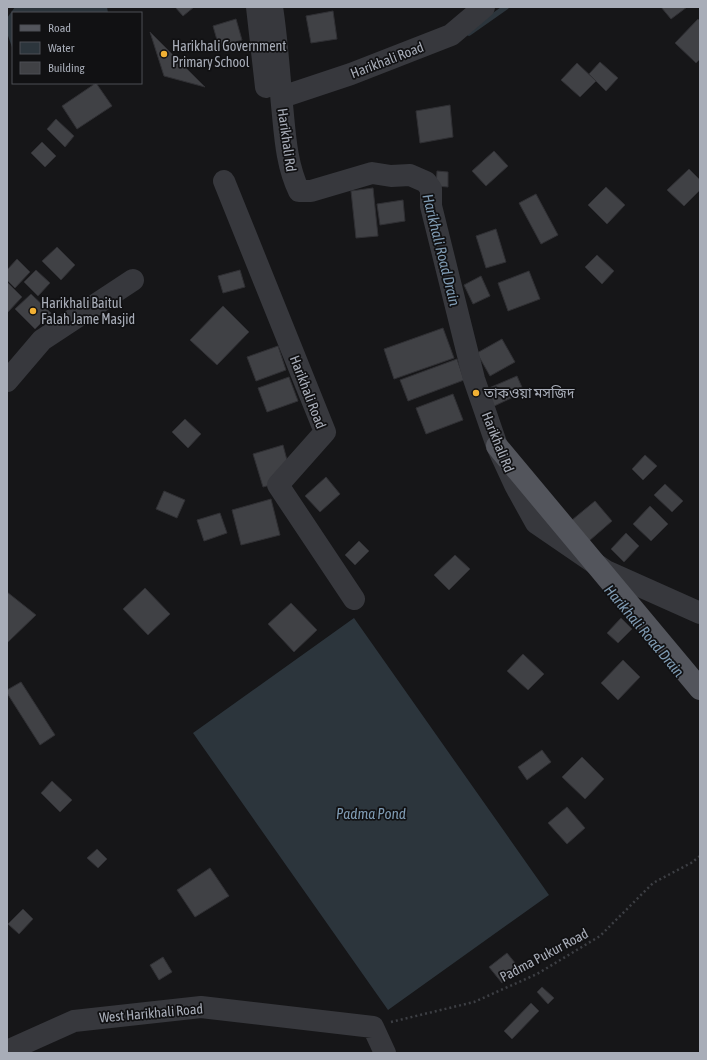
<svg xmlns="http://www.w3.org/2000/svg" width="707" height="1060" font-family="'Asap Condensed','Noto Sans Bengali',sans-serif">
<rect width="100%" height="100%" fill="#161618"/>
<path fill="#2c353c" d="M15,7H107L108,13H13V50L7,33V18Z
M354,618L549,895L388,1010L193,733Z"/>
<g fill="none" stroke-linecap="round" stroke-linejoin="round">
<path stroke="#2c353c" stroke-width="5.5" d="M469,33L506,7"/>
</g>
<path fill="#404145" stroke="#303034" d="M175,7H194L183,16Z
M661,7H687L671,19Z
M333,11L337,39L311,43L306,16Z
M236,19L242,40L219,47L213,26Z
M698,19L700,21V59L696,63L675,43Z
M150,32L205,87L164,76Z
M600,62L618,78L606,91L589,74Z
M577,63L596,81L580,97L561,80Z
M96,83L112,106L77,129L62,106Z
M450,105L453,137L420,143L416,111Z
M56,119L74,136L65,147L47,129Z
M42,142L56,156L45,167L31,153Z
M494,151L508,166L486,186L472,171Z
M689,169L700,180V190L684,206L667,190Z
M437,171L448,172V187L436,186Z
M606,187L625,205L607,224L588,205Z
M373,188L378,236L356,238L351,191Z
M536,194L558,235L541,244L519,203Z
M403,200L405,221L380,225L377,204Z
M496,229L506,262L486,268L476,236Z
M57,247L75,265L61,280L42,261Z
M597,255L614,271L602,284L585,267Z
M17,259L30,272L15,288L7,280V270Z
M36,270L50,283L38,296L24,282Z
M240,270L245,287L223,293L218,276Z
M529,271L540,299L508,311L498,283Z
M481,276L490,296L473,304L464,285Z
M7,282L22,297L7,313Z
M31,294L51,313L35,329L15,309Z
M223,306L249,332L217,365L190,340Z
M443,328L454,358L394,379L384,349Z
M502,339L515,362L490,376L477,353Z
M278,346L286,370L256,381L247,357Z
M457,359L464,380L408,401L400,380Z
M517,376L524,392L490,408L482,391Z
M289,377L298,401L267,412L258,388Z
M453,394L463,420L426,434L416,408Z
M185,419L201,434L188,448L172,432Z
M283,445L292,479L263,487L253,454Z
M645,455L657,466L643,480L632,469Z
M326,477L340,494L320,512L305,496Z
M665,484L683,501L672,512L654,495Z
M164,491L185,500L177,518L156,509Z
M271,499L280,535L241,545L232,510Z
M595,501L612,521L589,541L572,520Z
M650,506L668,524L651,541L633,524Z
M220,513L227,533L204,541L197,520Z
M626,533L639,546L624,562L611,549Z
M359,541L369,551L355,565L345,555Z
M455,555L470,569L449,590L434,575Z
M145,588L170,614L148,635L123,609Z
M7,592L36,615L7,643Z
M291,603L317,630L294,652L268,624Z
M621,618L632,629L618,643L607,633Z
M523,654L544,674L528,690L507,671Z
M623,660L640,677L618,700L601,683Z
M21,682L55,735L40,745L7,693V690Z
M542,750L551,762L527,780L518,767Z
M582,757L604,779L585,799L562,777Z
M52,781L72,800L60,812L41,793Z
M567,807L585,828L567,844L548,823Z
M97,849L107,859L98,868L87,858Z
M210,868L229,896L195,917L177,890Z
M23,909L33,919L19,934L8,924Z
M507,953L520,969L502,983L489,967Z
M163,957L172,972L159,980L150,965Z
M542,987L554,998L548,1004L537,992Z
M531,1003L539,1011L512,1039L504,1031Z"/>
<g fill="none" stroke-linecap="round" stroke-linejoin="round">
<path stroke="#3d3f44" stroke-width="2.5" stroke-dasharray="2 3" stroke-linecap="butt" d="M391,1022L474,1002L537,974L600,936L653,883L691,863L700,856"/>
<path stroke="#37383d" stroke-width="22" d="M257,7L266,87
M272,7C277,39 279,72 282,105C285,134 286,164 299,191H311L372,173L391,176L410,175L426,182L431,189V206L474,379L497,446L515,485L536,523L606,571L700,613
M282,97L351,74L451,35L484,7
M224,181L325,432L278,485L354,599
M7,381L42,340L133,280
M7,1051L74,1021L201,1007L373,1027L385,1053"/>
<path stroke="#53555c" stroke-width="22" d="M497,446L700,689"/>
</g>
<g fill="#f2b134" stroke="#111113" stroke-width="1.5">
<circle cx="164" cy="54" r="4"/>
<circle cx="33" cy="311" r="4"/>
<circle cx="476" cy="393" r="4"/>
</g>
<g text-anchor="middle" stroke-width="3.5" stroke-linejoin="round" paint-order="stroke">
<g font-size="14" fill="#a8adb8" stroke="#111113" text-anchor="start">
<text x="172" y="51">Harikhali Government<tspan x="172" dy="16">Primary School</tspan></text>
<text x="41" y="308">Harikhali Baitul<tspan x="41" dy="16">Falah Jame Masjid</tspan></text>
<text x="484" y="398">তাকওয়া মসজিদ</text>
</g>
<g font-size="14" fill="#a8adb8" stroke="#111113">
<text transform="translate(387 60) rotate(-21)" y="5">Harikhali Road</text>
<text transform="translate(287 140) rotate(82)" y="5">Harikhali Rd</text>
<text transform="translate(308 392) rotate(69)" y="5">Harikhali Road</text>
<text transform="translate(498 442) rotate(68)" y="5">Harikhali Rd</text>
<text transform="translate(544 955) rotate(-28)" y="5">Padma Pukur Road</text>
<text transform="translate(151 1013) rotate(-5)" y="5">West Harikhali Road</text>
</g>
<g font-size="15" font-style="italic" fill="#7f9bb3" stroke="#111113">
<text transform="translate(441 250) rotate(76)" y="5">Harikhali Road Drain</text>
<text transform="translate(644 631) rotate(50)" y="5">Harikhali Road Drain</text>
<text x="371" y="819">Padma Pond</text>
</g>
</g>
<rect width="707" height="1060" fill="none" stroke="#a8adb8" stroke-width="16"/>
<rect x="12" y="12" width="130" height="72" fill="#111113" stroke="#4d4f55"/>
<rect x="20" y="25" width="20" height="6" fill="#53555c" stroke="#4d4f55"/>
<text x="48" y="32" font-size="12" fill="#a8adb8">Road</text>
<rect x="20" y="42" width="20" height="12" fill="#2c353c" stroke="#4d4f55"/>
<text x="48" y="52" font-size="12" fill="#a8adb8">Water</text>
<rect x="20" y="62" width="20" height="12" fill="#404145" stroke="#4d4f55"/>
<text x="48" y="72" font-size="12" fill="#a8adb8">Building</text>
</svg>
